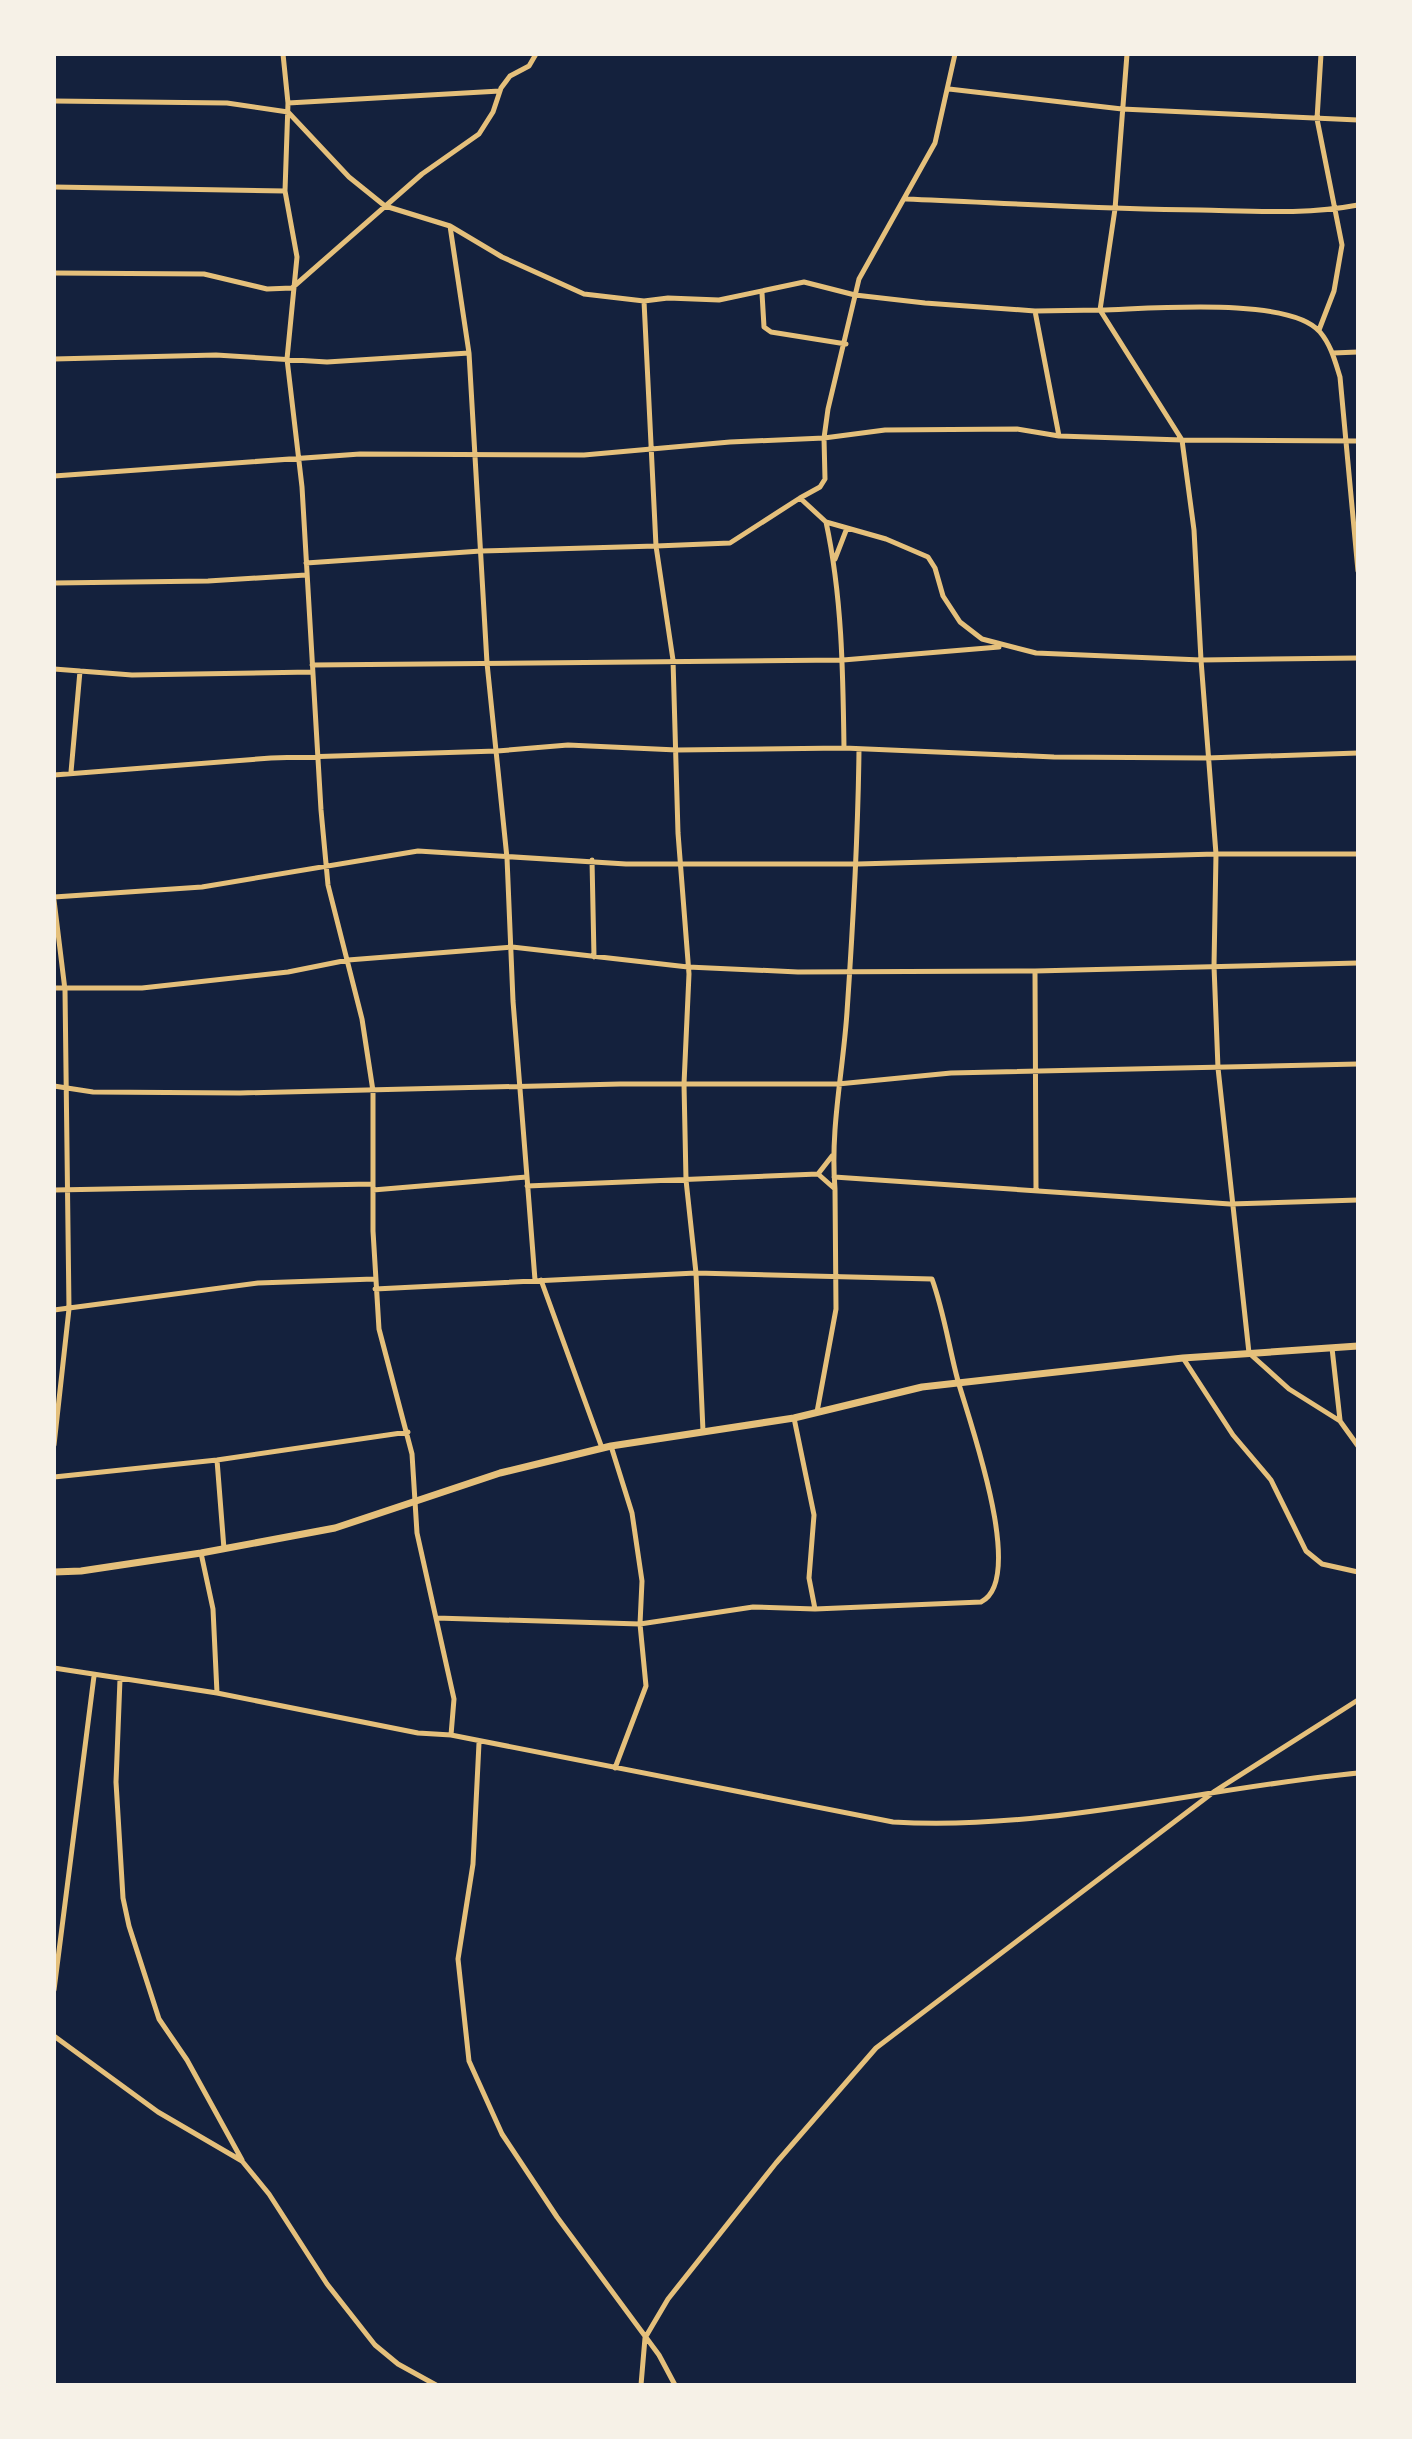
<svg xmlns="http://www.w3.org/2000/svg" width="1412" height="2439" font-family="'Source Sans 3',sans-serif">
<rect width="100%" height="100%" fill="#14213d"/>
<g fill="none" stroke-linecap="round" stroke-linejoin="round">
<path stroke="#e5c07b" stroke-width="5" d="M283,54L288,103L285,191L297,257L287,359L302,487L321,810L328,885L362,1019L373,1091V1231L379,1329L412,1454L417,1533L454,1699L451,1735
M949,89L1122,109L1358,120
M54,101L227,103L288,112L349,177L385,206L450,226L502,257L584,294L644,301L668,298L719,300L804,282L855,295L925,303L1035,311L1100,310L1115,209L1127,54
M288,103L500,91
M54,187L285,191
M906,199C1004,203 1102,209 1200,210C1252,211 1306,215 1358,205
M54,273L204,274L267,289L292,288L422,174L479,134L493,112L501,88L510,76L529,66L536,54
M762,293L764,327L771,332L846,344
M644,301L656,546L730,543L800,498L826,522L886,539L928,557L935,568L943,596L960,622L982,639L1036,653L1201,660L1216,854L1214,966L1218,1068L1249,1353L1289,1389L1340,1421L1358,1446
M1101,310C1148,309 1290,296 1320,332C1331,345 1335,361 1340,377L1358,571
M1035,311L1059,436
M1319,330L1334,291L1342,245L1317,119L1321,54
M469,353L487,663L507,858L513,1001L527,1177
M1333,353L1358,352
M54,359L216,355L327,362L469,353L450,226
M1358,441L1182,440L1194,530L1201,660L1358,658
M54,476L360,454L584,455L730,442L824,438L885,430L1017,429L1059,436L1182,440L1100,310
M800,498L820,487L825,479L824,438L828,409L859,279L935,143L955,54
M826,522C842,596 843,672 844,748
M835,559L847,528
M306,563L481,551L656,546L673,660L678,833L689,974L684,1084L686,1180L696,1273L932,1279C944,1312 949,1348 958,1381C969,1420 1027,1580 981,1602L815,1609L753,1607L640,1624L436,1618
M54,583L208,581L306,575
M312,665L843,660L999,647
M54,669L132,675L312,672
M71,772L80,671
M54,775L271,758L497,751L568,745L677,750L844,748L1054,757L1207,758L1358,753
M592,860L594,957
M54,897L202,887L418,851L626,864H858L1216,854H1358
M54,900L65,990L69,1309L54,1445
M1035,971L1036,1190
M54,988H142L288,972L348,960L512,947L688,967L798,972L1035,971L1358,963
M54,1086L93,1092L240,1093L620,1084H838L951,1073L1358,1064
M834,1177L1230,1204L1358,1200
M527,1186L818,1174L832,1156
M835,1189C830,1129 843,1072 847,1012C853,925 858,838 859,750
M54,1190L372,1184
M373,1190L527,1177L535,1280
M541,1280L602,1448
M375,1289L696,1273L703,1431
M54,1310L258,1283L374,1279
M1332,1348L1340,1420
M1183,1358L1233,1435L1271,1480L1306,1551L1322,1564L1358,1572
M817,1412L836,1309L835,1189L818,1174
M794,1418L814,1515L809,1578L815,1609
M611,1446L632,1513L642,1581L640,1624L646,1686L615,1768
M217,1460L224,1549
M54,1477L217,1460L408,1432
M201,1553L213,1609L217,1693
M54,1668L217,1693L418,1733L451,1735L893,1822C1050,1831 1202,1788 1358,1773
M120,1679L116,1782L123,1898L129,1926L159,2019L187,2060L242,2160
M479,1743L473,1864L458,1959L469,2061L502,2134L557,2217L659,2355L675,2385
M54,1990L94,1676
M54,2036L158,2112L242,2161L269,2194L327,2284L375,2345L398,2364L436,2385
M641,2385L645,2338L668,2299L776,2163L876,2048L1215,1791L1358,1700"/>
<path stroke="#e5c07b" stroke-width="7" d="M54,1572L81,1571L201,1553L335,1528L500,1473L611,1446L794,1418L922,1387L1183,1358L1358,1346"/>
</g>
<rect width="1412" height="2439" fill="none" stroke="#f6f1e7" stroke-width="112"/>
</svg>
